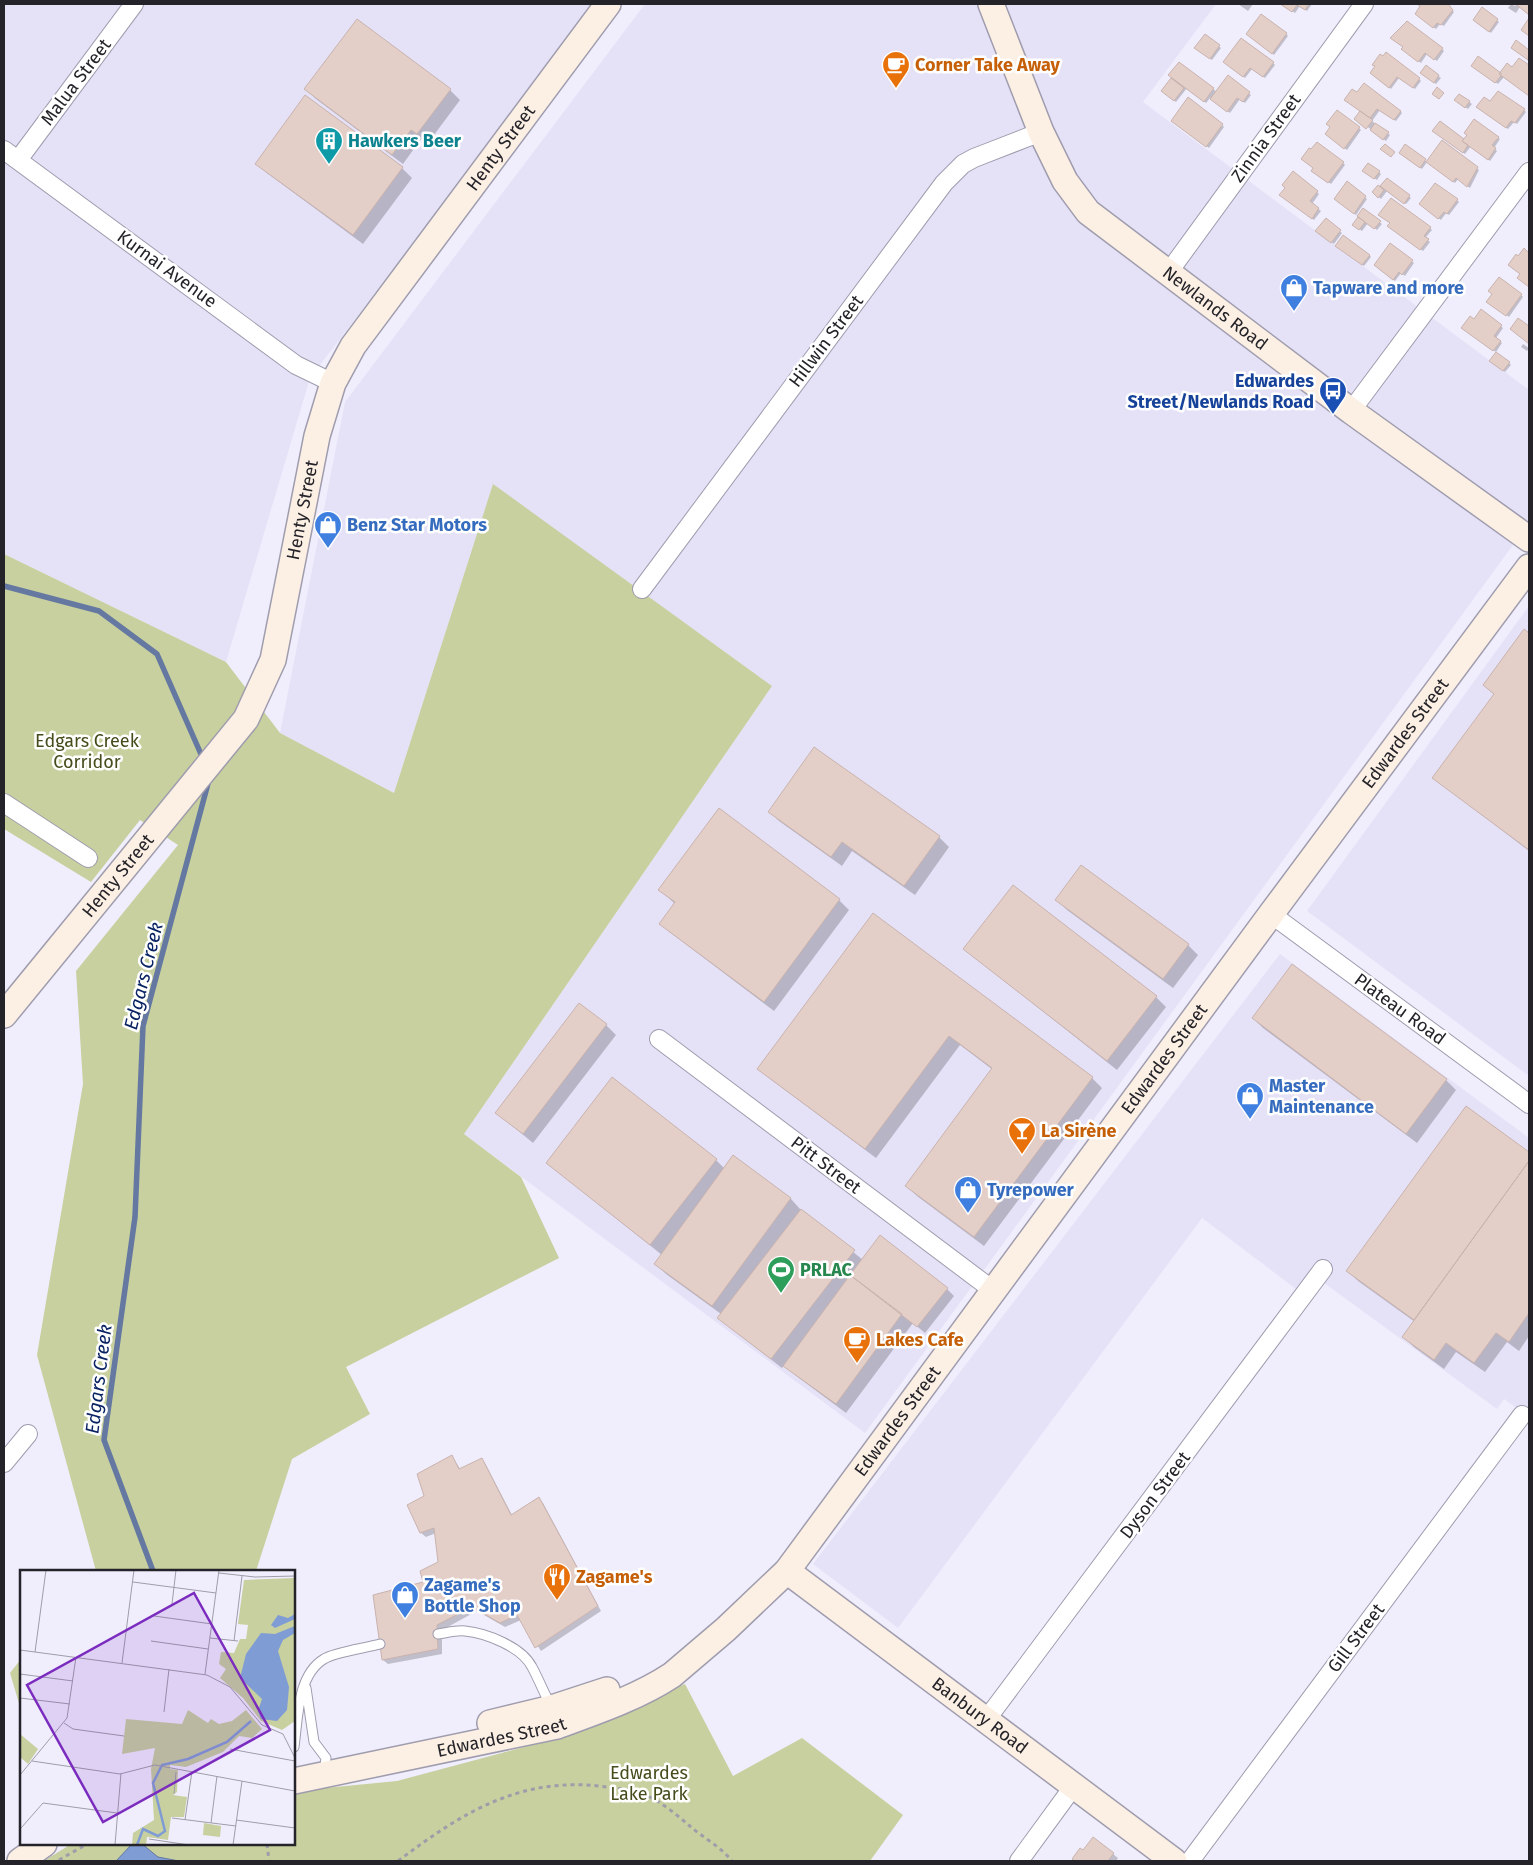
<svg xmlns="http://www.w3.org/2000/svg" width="1533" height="1865" font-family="'Fira Sans',sans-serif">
<rect width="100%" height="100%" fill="#f0eefd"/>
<path fill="#e5e2f7" d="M4,4H597L310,378L226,662L4,554Z
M645,4H1216L1143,102L1529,390V523L865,1433L464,1134L772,686L493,485L394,793L280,733L345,402Z
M1529,606V1076L1307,911Z
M1280,954L1529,1138V1417L1504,1399L1497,1409L1309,1272L1296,1289L1202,1218L898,1628L813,1564Z"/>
<path fill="#c7d09e" d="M493,484L772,686L464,1134L521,1177L559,1258L346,1367L370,1414L292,1459L256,1571H96L37,1355L83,1084L76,971L178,845L140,820L91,882L4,829V554L226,662L280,733L394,793Z
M21,1659V1710L10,1673Z
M685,1684L733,1776L802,1738L903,1815L870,1861H44L71,1844H294V1791L397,1781L558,1738Z"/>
<path fill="#809cd4" stroke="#6478a1" d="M132,1844H142L158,1857L179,1861H116Z"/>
<path fill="#0003" d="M1238,4H1253L1248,11Z
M1281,4H1312L1307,11L1300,6L1295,13Z
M1419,4H1444L1454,12L1444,26L1440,24L1436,29L1418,15L1422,7Z
M1511,4L1515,6L1517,4H1529V14L1520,7L1516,13L1508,8Z
M1483,9L1499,22L1491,33L1477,22Z
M1286,34L1288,36L1274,55L1249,36Z
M1205,36L1221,48L1212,60L1198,50Z
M1442,49L1444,51L1437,61L1427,54L1421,63L1405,51Z
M1519,60L1529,67V95L1504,77L1498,84L1475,67L1501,75L1513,69Z
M1179,63L1217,92L1228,77L1251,95L1245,103L1240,99L1230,113L1210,98L1206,103L1187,88L1176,102L1162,91L1173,78Z
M1273,63L1275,65L1265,78L1252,69L1245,78L1227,64Z
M1426,67L1441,78L1436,84L1424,75Z
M1373,75L1419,79L1421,81L1415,89L1399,78L1391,89Z
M306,89L450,90L460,100L428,143L421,139L403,164L316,99Z
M1460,95L1472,104L1468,109L1458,102Z
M1348,101L1400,111L1402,113L1396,121L1380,110L1372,121L1390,135L1386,141L1356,118L1361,111Z
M1491,103L1524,110L1526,112L1517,124L1514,122L1508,129L1480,109Z
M1174,122L1222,125L1224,127L1209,148Z
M1331,127L1359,128L1361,130L1347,150L1328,136Z
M1436,133L1464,140L1498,138L1500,139L1494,148L1497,151L1490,161L1471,146L1465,154Z
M1442,142L1479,170L1470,188L1458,179L1455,183L1430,163Z
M1405,146L1427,162L1422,169L1402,155Z
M1343,163L1345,165L1331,184L1315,172Z
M257,164L402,168L412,178L363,244L267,173Z
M1379,172L1381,174L1377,180L1366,173Z
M1387,179L1411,198L1406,204L1387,191L1381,199L1373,192Z
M1347,183L1367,199L1356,215L1338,201Z
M1317,192L1319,194L1312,204L1321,211L1314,220L1283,196Z
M1457,200L1459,202L1449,215L1446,213L1441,220L1422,206Z
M1363,210L1382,224L1377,230L1368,223L1362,231L1353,225Z
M1326,220L1342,233L1334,244L1319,233Z
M1391,228H1430L1432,230L1425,238L1430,242L1423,251Z
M1390,245L1414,263L1405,276L1401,273L1395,281L1377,267Z
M1339,248L1369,255L1371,257L1364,266Z
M1521,295L1523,297L1509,317L1490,303Z
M1481,311L1503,328L1496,338L1502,343L1496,352L1465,329Z
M1523,344L1529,348L1527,351L1521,347Z
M1493,363H1509L1511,365L1505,372Z
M1525,631L1529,634V851L1434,778L1495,695L1484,685Z
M770,812L939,837L949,847L915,895L852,851L842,866L779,821Z
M660,890L839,900L849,910L774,1011L671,933L661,924L675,904Z
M1057,900L1188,945L1198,955L1173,988L1067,910Z
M873,914L1092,1078L1102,1088L984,1246L917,1196L907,1186L993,1070L960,1045L876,1158L769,1078L759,1068Z
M964,949L1156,997L1166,1007L1117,1070Z
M1253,1018L1446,1080L1456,1090L1417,1143L1263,1028Z
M606,1025L616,1035L533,1143L497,1113Z
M1466,1108L1529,1153V1336L1519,1351L1507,1342L1485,1372L1456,1352L1444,1369L1414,1347L1404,1337L1415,1322L1358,1281L1348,1271Z
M716,1160L725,1169L791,1199L800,1209L863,1260L947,1289L954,1296L925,1333L913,1323L846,1413L795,1375L784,1365L782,1368L729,1327L719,1317L721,1314L666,1274L656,1264L662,1255L547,1163Z
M452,1457L461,1470L482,1460L486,1465L512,1515L538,1499L543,1503L601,1611L541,1651L521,1620L505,1627L477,1611L442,1630V1654L388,1664L383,1660L425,1583L440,1563L436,1533L426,1537L421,1533L409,1505L425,1497Z
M1084,1852L1113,1854L1118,1858L1116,1861H1076L1073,1859Z"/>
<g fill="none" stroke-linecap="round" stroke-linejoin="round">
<path stroke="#6478a1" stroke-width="5.5" d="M4,586L99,611L157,654L204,761
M153,1571L104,1440L135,1217L143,1026L210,776"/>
</g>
<path fill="#e4cec8" stroke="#c9b3ae" d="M1280,4H1309L1305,10L1297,5L1292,12Z
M1417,4H1448L1453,10L1441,25L1437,23L1433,28L1415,14L1420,6Z
M1515,4H1529V15L1518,6Z
M1482,7L1498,19L1489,32L1473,20Z
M1261,14L1287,33L1272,54L1246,34Z
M1529,18V36L1521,30Z
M357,19L451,89L417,134L411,130L392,155L304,89Z
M1407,21L1443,48L1434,60L1425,53L1418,62L1401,49L1403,47L1390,38Z
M1205,34L1220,45L1210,59L1194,48Z
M1241,38L1274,62L1263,77L1250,68L1243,77L1223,62Z
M1516,40L1529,50L1528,60L1511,48Z
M1386,52L1420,78L1413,88L1397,77L1389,88L1370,73L1375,66L1372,65L1380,54L1383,56Z
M1478,56L1501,73V76L1495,83L1471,66Z
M1519,58L1529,65V96L1499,74L1507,63L1512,67Z
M1179,62L1214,88L1204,102L1168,75Z
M1426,65L1439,75L1434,83L1420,73Z
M1228,75L1250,92L1243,102L1237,98L1227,112L1210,99Z
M1171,78L1184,88L1174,101L1161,91Z
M1364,83L1401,111L1394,120L1377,109L1370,118L1344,100L1352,89L1357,92Z
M1437,87L1444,93L1439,99L1432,94Z
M1498,91L1525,109L1515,123L1511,121L1506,128L1476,107L1484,97L1490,101Z
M1459,94L1470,101L1465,108L1454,100Z
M305,95L403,167L353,235L255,164Z
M1188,97L1223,124L1206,147L1171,121Z
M1337,110L1360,127L1344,149L1325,134L1330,127L1326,124Z
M1360,111L1373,120L1366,129L1354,119Z
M1474,119L1499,137L1492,145L1496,148L1488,160L1462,141L1467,135L1464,133Z
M1440,121L1464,139L1462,141L1468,145L1463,153L1432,131Z
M1375,123L1389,132L1383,140L1370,130Z
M1442,140L1478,167L1467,187L1456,178L1453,182L1426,162Z
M1317,142L1344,162L1328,183L1311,171L1313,168L1301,159L1309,148L1311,149Z
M1385,144L1395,152L1391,157L1380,149Z
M1405,144L1426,159L1420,168L1399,153Z
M1368,163L1380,171L1374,179L1362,171Z
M1293,171L1318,191L1310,201L1319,208L1312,219L1279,195L1285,188L1282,185Z
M1387,178L1410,195L1404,204L1380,186Z
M1347,181L1366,196L1354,214L1334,199Z
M1435,183L1458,199L1447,214L1444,212L1438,219L1419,204Z
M1378,185L1384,190L1378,198L1372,192Z
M1391,198L1431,227L1424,236L1429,239L1420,250L1387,226L1390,223L1378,215Z
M1363,208L1381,221L1374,229L1357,216Z
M1358,217L1365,222L1359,230L1352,225Z
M1326,218L1341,230L1331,243L1315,231Z
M1343,235L1370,255L1362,265L1335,246Z
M1390,243L1413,260L1402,275L1399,272L1393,280L1374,265Z
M1524,248L1529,253V287L1517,278L1520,274L1508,265L1516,254L1518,256Z
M1499,277L1522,294L1506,316L1486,302L1492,294L1488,291Z
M1481,309L1502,325L1494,336L1501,341L1493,351L1461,328L1470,316L1474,319Z
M1518,318L1529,326V344L1510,329Z
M1496,352L1510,362L1503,371L1489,361Z
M1524,629L1529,633V850L1432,778L1494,694L1483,685Z
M814,747L940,836L904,886L842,842L831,857L768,812Z
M719,808L840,899L764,1002L659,924L675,902L658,890Z
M1081,865L1189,944L1163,979L1055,900Z
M1013,885L1157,996L1107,1061L963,949Z
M873,913L1093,1077L974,1237L905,1186L992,1068L949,1036L865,1149L757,1069Z
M1292,964L1447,1079L1406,1134L1252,1018Z
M579,1003L607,1024L523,1134L495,1113Z
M612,1077L717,1159L650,1245L546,1163Z
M1466,1106L1529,1152V1161L1414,1320L1346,1271Z
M733,1155L791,1198L712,1306L654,1264Z
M1529,1161V1313L1509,1342L1496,1333L1474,1363L1446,1343L1434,1360L1402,1337Z
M801,1209L855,1250L771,1359L717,1318Z
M880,1235L948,1288L917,1327L850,1275Z
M850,1275L902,1314L836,1404L783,1366Z
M452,1455L459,1469L482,1458L511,1515L539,1497L598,1606L535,1648L517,1615L500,1623L472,1607L437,1625L438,1649L382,1660L373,1595L423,1582L420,1571L438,1562L434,1528L420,1533L407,1505L424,1496L417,1474Z
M1093,1837L1114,1853L1108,1861H1075L1072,1859L1080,1848L1083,1850Z"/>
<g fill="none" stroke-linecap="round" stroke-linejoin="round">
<defs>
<path id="lane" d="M438,1634C446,1633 456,1630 465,1631C486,1633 522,1647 532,1667C539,1680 544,1693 551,1706
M306,1688L314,1742L326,1758L324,1773
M294,1747C298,1719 297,1675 324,1659C334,1652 366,1648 380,1644"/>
<path id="street" d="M4,150L296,365L333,383
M18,160L134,4
M1168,273L1364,4
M1351,411L1529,172
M642,589L944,183L963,164L974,158L1041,132
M4,803L88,858
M1271,914L1529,1104
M659,1039L994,1291
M4,1463L28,1434
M986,1720L1323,1269
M1019,1861L1073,1787
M1190,1861L1522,1415"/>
<g id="secondary">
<path id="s1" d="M991,4L1041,132L1065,181L1088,212L1351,411L1529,539"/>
<path id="s2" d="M4,1015L246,719L273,660L317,436L333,383L353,346L608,4"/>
<path id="s3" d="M787,1571L1174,1861"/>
<path d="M490,1723L552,1708L607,1690"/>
<path id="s4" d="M294,1781L557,1726C595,1712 637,1698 672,1675L726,1629L787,1571L1271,914L1529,567"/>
<path d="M20,1861L44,1844"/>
</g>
</defs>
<use href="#lane" stroke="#9f9cae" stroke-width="11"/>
<use href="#street" stroke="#9f9cae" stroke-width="20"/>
<use href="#secondary" stroke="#9f9cae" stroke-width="28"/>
<path stroke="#9f9da9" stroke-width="3" stroke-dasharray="4 4" stroke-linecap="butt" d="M267,1844L269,1861
M59,1860L87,1844
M398,1861C463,1812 522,1775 607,1787C620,1789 636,1790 648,1796C663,1803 678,1816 691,1827C704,1838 722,1848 732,1861"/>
<use href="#lane" stroke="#fff" stroke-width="9"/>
<use href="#street" stroke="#fff" stroke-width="18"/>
<use href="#secondary" stroke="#fcf0e4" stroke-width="25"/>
</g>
<defs>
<symbol id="cafe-pin" viewBox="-11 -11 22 30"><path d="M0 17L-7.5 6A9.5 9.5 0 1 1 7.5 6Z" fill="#e8710a" stroke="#fff"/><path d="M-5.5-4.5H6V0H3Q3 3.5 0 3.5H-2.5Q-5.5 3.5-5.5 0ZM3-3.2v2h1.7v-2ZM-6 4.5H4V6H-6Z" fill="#fff"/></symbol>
<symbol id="building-pin" viewBox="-11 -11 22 30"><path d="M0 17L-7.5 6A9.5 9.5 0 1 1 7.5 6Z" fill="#0f9aa8" stroke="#fff"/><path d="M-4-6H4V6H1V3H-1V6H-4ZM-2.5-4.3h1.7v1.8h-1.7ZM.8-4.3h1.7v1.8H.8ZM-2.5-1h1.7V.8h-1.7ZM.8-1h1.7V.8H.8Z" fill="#fff"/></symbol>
<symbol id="shop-pin" viewBox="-11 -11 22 30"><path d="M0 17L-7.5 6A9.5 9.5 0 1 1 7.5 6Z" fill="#3f7fe0" stroke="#fff"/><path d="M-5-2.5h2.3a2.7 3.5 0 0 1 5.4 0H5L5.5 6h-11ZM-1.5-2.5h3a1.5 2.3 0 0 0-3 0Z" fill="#fff"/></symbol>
<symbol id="bus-pin" viewBox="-11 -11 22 30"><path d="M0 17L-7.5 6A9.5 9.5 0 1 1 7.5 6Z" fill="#1a4fb4" stroke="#fff"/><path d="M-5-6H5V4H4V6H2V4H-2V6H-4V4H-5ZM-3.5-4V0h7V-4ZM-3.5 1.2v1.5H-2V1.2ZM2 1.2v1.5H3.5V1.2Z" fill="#fff"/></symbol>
<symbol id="bar-pin" viewBox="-11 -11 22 30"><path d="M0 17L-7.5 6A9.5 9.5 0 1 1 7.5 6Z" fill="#e8710a" stroke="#fff"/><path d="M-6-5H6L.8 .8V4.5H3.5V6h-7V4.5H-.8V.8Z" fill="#fff"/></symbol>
<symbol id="stadium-pin" viewBox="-11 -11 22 30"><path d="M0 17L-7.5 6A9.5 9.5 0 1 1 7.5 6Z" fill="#2e9e5b" stroke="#fff"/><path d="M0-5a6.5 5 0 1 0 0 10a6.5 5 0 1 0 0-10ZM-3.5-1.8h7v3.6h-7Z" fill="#fff"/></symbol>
<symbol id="restaurant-pin" viewBox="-11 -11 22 30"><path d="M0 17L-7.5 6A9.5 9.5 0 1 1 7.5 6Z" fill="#e8710a" stroke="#fff"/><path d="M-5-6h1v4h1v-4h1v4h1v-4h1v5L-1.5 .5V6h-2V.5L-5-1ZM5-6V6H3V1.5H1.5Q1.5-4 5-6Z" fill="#fff"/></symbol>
</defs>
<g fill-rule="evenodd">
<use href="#cafe-pin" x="880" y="49" width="32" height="43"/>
<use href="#building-pin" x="313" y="125" width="32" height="43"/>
<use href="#shop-pin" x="1278" y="272" width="32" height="43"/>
<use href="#bus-pin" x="1317" y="375" width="32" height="43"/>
<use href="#shop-pin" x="312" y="509" width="32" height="43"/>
<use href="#shop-pin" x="1234" y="1080" width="32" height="43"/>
<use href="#bar-pin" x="1006" y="1115" width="32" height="43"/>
<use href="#shop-pin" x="952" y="1174" width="32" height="43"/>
<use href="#stadium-pin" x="765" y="1254" width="32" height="43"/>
<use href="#cafe-pin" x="841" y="1324" width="32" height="43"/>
<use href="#restaurant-pin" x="541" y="1561" width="32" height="43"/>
<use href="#shop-pin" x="389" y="1579" width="32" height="43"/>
</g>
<g text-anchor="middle" stroke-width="5" stroke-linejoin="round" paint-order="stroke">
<g font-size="18" font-weight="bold" fill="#c56008" stroke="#fff" text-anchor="start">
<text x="915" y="71">Corner Take Away</text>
<text x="1041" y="1137">La Sirène</text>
<text x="876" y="1346">Lakes Cafe</text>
<text x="576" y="1583">Zagame's</text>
</g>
<g font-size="18" fill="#242329" stroke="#fff">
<text transform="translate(76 82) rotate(-53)" y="6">Malua Street</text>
<text transform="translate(1266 138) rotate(-54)" y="6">Zinnia Street</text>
<text dy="6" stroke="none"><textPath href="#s2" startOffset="1020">Henty Street</textPath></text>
<text transform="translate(167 269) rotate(36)" y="6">Kurnai Avenue</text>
<text dy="6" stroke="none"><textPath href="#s1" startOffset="390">Newlands Road</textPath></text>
<text transform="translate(826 341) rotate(-53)" y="6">Hillwin Street</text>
<text dy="6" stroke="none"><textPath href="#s2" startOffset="600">Henty Street</textPath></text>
<text dy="6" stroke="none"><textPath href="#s4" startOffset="1591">Edwardes Street</textPath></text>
<text dy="6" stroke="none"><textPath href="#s2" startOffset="180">Henty Street</textPath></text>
<text transform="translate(1400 1009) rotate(36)" y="6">Plateau Road</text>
<text dy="6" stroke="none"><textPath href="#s4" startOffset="1186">Edwardes Street</textPath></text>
<text transform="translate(826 1165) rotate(37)" y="6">Pitt Street</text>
<text dy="6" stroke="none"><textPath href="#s4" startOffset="736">Edwardes Street</textPath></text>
<text transform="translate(1155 1495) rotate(-53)" y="6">Dyson Street</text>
<text transform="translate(1356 1638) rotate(-53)" y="6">Gill Street</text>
<text dy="6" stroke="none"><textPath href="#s3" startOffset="241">Banbury Road</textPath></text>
<text dy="6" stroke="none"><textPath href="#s4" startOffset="212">Edwardes Street</textPath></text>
</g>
<g font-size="18" font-weight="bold" fill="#0d838f" stroke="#fff" text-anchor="start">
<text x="348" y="147">Hawkers Beer</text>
</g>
<g font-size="18" font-weight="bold" fill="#366cbe" stroke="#fff" text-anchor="start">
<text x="1313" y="294">Tapware and more</text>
<text x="347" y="531">Benz Star Motors</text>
<text x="1269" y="1092">Master<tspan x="1269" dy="21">Maintenance</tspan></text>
<text x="987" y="1196">Tyrepower</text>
<text x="424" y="1591">Zagame's<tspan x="424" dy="21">Bottle Shop</tspan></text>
</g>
<g font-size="18" font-weight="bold" fill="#164399" stroke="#fff" text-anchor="end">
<text x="1314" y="387">Edwardes<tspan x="1314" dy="21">Street/Newlands Road</tspan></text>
</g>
<g font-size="18" fill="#464c1b" stroke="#fff">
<text x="87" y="747">Edgars Creek<tspan x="87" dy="21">Corridor</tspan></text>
<text x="649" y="1779">Edwardes<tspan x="649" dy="21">Lake Park</tspan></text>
</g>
<g font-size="18" font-weight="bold" fill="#27864d" stroke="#fff" text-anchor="start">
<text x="800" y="1276">PRLAC</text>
</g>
<g font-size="19" font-style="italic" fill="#092363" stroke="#fff">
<text transform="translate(143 976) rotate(-76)" y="7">Edgars Creek</text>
<text transform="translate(98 1379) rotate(-83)" y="7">Edgars Creek</text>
</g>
</g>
<g transform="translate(20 1570)">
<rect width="275" height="275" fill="#f0eefd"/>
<path d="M275,8V151L262,160L241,151L223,128L200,108L206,99L199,94L201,82L214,83L220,69H226L228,55L218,54L224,10ZM168,140L188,153L191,149L199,154L212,151L226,140L242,159L232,168L219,166L203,182L166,197L150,195V199L158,200L157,222L153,225L167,227L164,247H151L148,270L127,267L126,275H112L113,263L134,250L131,199L135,178L102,184L106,149L162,154ZM0,164L18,179L8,194L0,187ZM184,253L201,256L200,267L183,265Z" fill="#c7d09e"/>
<path d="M275,44V49L255,58L251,55L258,45L268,48ZM275,56V63L263,70L258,81L269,117L267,140L257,151L241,149L238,141L242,129L220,108L226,84L241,63L255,64Z" fill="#809cd4"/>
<path fill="none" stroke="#809cd4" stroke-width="2.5" d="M117,275L123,259L138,266L145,261L133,213L142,195L168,189L207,172L231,151"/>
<path fill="none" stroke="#9e9da8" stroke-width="1" d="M199,3L235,7L275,6M113,12L196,23M152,34L156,0M134,46L192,54M190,68L218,71M131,71L188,79M214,71L222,6M0,80L187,105L210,117L242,155L263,164M15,82L26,0M102,93L114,0M0,104L53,111M185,104L199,0M0,128L50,134M144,142L149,99M44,153L53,159L104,166M263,164L275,188M210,179L275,191M12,191L100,204L135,195L275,221M0,205L47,148L56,87M154,224L156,202M152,248L216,256M165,250L172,201M216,250L275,258M191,253L197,206M1,258L23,233L97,243M129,269L169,275M95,275L101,203M213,275L222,211"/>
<path fill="#7b2cbf" fill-opacity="0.15" stroke="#7b2cbf" stroke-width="2.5" d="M174,23L250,160L83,252L7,115Z"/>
<rect width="275" height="275" fill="none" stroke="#242329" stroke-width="2.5"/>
</g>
<rect width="1533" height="1865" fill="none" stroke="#242329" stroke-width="10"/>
</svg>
